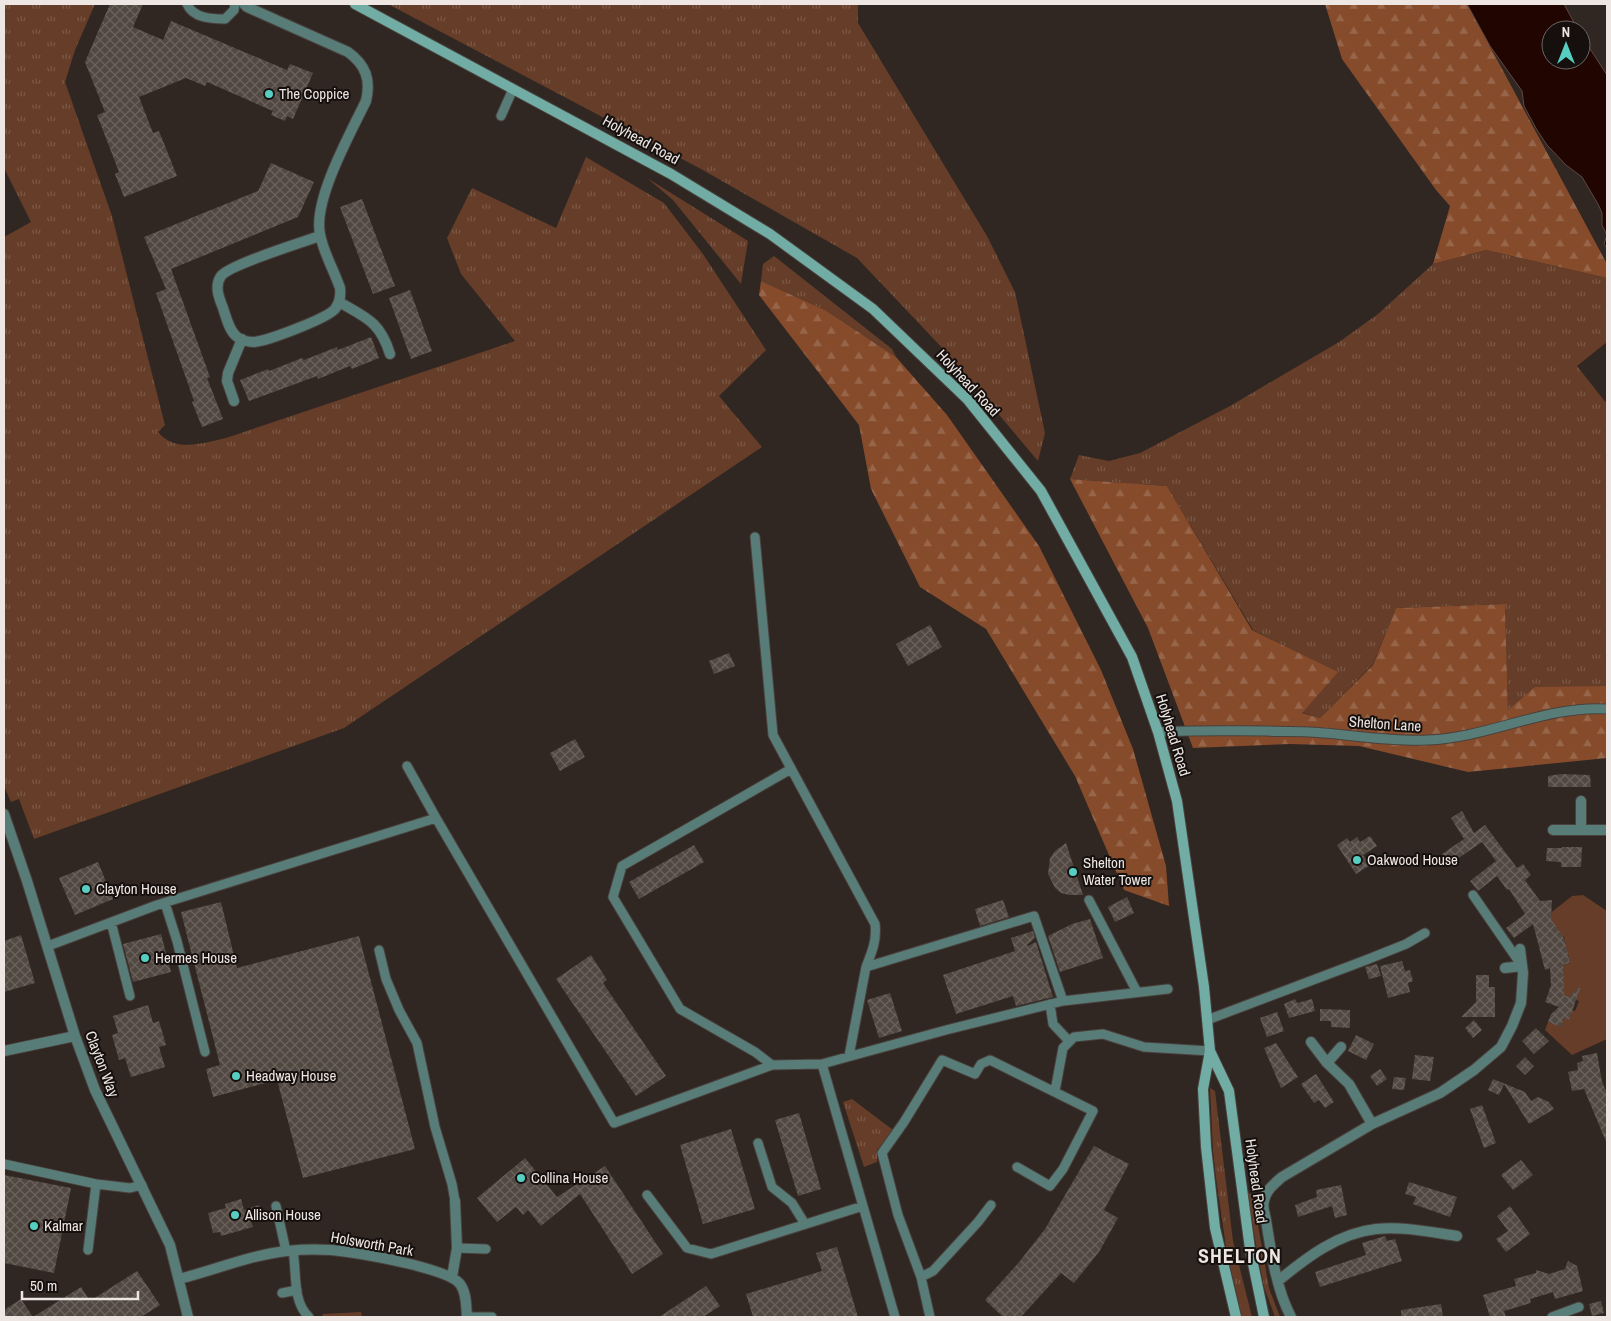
<svg xmlns="http://www.w3.org/2000/svg" width="1611" height="1321" font-family="'Archivo Narrow',sans-serif">
<defs>
<pattern id="grass-tufts" width="24" height="20" patternUnits="userSpaceOnUse" patternTransform="scale(1.25)"><rect width="24" height="20" fill="#653d28"/><path d="M3 7l-1-3M5 7V3M7 7l1-3M15 17l-1-3M17 17v-4M19 17l1-3" fill="none" stroke="#7b5947"/></pattern>
<pattern id="forest-firs" width="22" height="20" patternUnits="userSpaceOnUse" patternTransform="scale(1.25)"><rect width="22" height="20" fill="#864b2b"/><path d="M5 1l3.5 6h-7zM16 11l3.5 6h-7z" fill="#97654a"/></pattern>
<pattern id="building-cross-hatch" width="8" height="8" patternUnits="userSpaceOnUse" patternTransform="scale(1.25)"><rect width="8" height="8" fill="#524842"/><path d="M0 0l8 8M0 8l8-8" fill="none" stroke="#6b625d"/></pattern>
</defs>
<rect width="100%" height="100%" fill="#302622"/>
<path fill="url(#grass-tufts)" d="M4,4H95L75,50L65,82L112,216L165,425L158,432C175,453 203,443 226,438L515,341L461,274L447,238L472,188L556,228L586,157L664,203L703,254L766,350L719,396L762,447L344,728L34,839L19,799L11,802L4,786V237L31,222L4,168Z
M388,4H858V23L987,236L1015,292L1045,433L1038,461L947,353L857,258L701,169Z
M647,178L748,241L741,284L673,200Z
M1486,250L1607,278V342L1577,366L1607,404V686L1581,687L1508,710L1505,604L1396,608L1373,664L1320,718L1301,712L1337,672L1253,630L1167,486L1070,479L1079,455L1109,461L1140,453L1230,406L1339,342L1378,314L1433,264Z
M774,256L892,349L896,357L825,310L761,281L763,264Z
M1210,1088L1215,1091L1233,1241L1252,1317H1242L1227,1254L1216,1178L1213,1151Z
M852,1099L893,1130L877,1150V1162L864,1167L843,1102Z
M1246,1191L1253,1196L1269,1288L1280,1317H1275L1264,1287Z
M361,1312L362,1317H322L323,1314Z"/>
<path fill="url(#forest-firs)" d="M1325,4H1469L1472,13L1607,264V278L1486,250L1433,264L1450,206L1436,190L1342,59Z
M761,281L825,310L896,357L947,415L1039,546L1101,670L1133,749L1166,866L1169,906L1124,890L1075,776L986,629L920,587L871,489L859,425L759,295Z
M1070,479L1167,486L1252,630L1338,672L1302,713L1320,718L1373,665L1396,608L1505,604L1508,710L1535,687L1607,686V758L1468,772L1359,746L1290,744L1193,748L1148,628Z"/>
<path fill="#653d28" d="M1583,895L1607,911V1039L1572,1055L1545,1030L1548,1022L1561,1026L1564,1018L1572,1010L1575,1011L1579,1001L1549,990L1561,966L1570,963L1568,954L1564,955L1566,947L1564,936L1551,939L1550,936L1558,930L1548,915L1572,896Z"/>
<path fill="#210500" stroke="#5e4844" d="M1467,4H1564L1578,30H1551V60H1581V35L1607,75V248L1604,244L1607,235L1602,225V213L1598,204L1582,177L1566,165L1547,145L1537,130L1524,106L1522,91L1490,46Z"/>
<path fill="url(#building-cross-hatch)" d="M110,4H143L133,27L163,40L171,21L287,70L290,64L313,73L293,119L287,116L285,121L271,115L273,111L207,82L205,86L186,78L139,97L153,133L159,131L177,176L124,197L115,174L119,172L97,115L105,112L85,62Z
M271,163L314,182L298,217L171,269L210,377L207,378L223,419L202,427L192,402L194,401L156,293L166,289L144,237L258,191Z
M362,199L395,286L373,294L340,207Z
M410,290L432,351L411,359L389,298Z
M371,337L379,358L352,369L350,366L318,379L317,376L249,401L240,380L268,369L269,371L302,358L304,360L337,347L338,350Z
M930,625L942,647L908,666L896,644Z
M729,653L735,666L714,674L709,661Z
M575,739L585,757L560,771L550,753Z
M1561,774L1590,775L1591,787H1548V776Z
M1462,811L1474,833L1485,825L1517,868L1523,864L1531,875L1525,880L1540,901L1552,900L1551,919L1564,938L1570,963L1563,965L1564,995L1569,997L1581,986L1569,1020L1564,1018L1561,1027L1548,1022L1551,1014L1559,1007L1545,1002L1551,986L1550,968L1545,970L1533,924L1514,938L1506,928L1525,914L1509,889L1507,890L1497,876L1478,891L1470,881L1496,861L1482,842L1450,864L1442,854L1464,839L1451,818Z
M1370,836L1377,846L1363,855L1370,865L1356,874L1337,845L1347,838L1350,842L1357,837L1360,842Z
M1066,843L1083,895H1069L1061,893L1055,888L1048,874L1050,858L1055,851Z
M694,845L704,862L639,899L629,882Z
M1562,847H1582L1581,867H1561V862L1546,861L1547,848H1562Z
M98,862L113,899L75,915L59,878Z
M1127,897L1134,913L1115,922L1108,907Z
M1003,900L1009,917L980,926L975,909Z
M221,902L237,968L359,936L415,1149L303,1178L277,1080L213,1097L206,1069L220,1065L181,912Z
M1090,919L1103,958L1060,972L1048,936L1072,924Z
M1033,931L1035,938L1027,945L1028,946L1036,942L1053,997L1016,1006L1013,996L956,1014L943,975L1015,951L1011,938Z
M161,934L171,972L133,982L123,944Z
M21,935L35,983L4,992V941Z
M591,955L607,980L603,983L666,1076L636,1096L556,979Z
M1402,961L1405,971L1410,970L1413,981L1408,983L1410,992L1388,998L1380,966Z
M1377,964L1381,976L1369,979L1365,967Z
M1476,975H1489V987H1495V1017H1461L1476,1002Z
M890,993L902,1031L879,1038L867,1000Z
M1295,999L1297,1003L1312,999L1315,1011L1289,1018L1284,1004Z
M148,1005L153,1023L159,1021L166,1045L159,1047L165,1067L131,1077L125,1058L119,1060L112,1035L118,1033L113,1016Z
M1320,1009L1350,1010V1028L1331,1027V1021H1320Z
M1277,1012L1284,1031L1267,1037L1260,1018Z
M1474,1020L1482,1030L1473,1038L1465,1028Z
M1536,1028L1549,1041L1534,1054L1522,1041Z
M1356,1035L1374,1044L1366,1060L1348,1051Z
M1276,1043L1298,1077L1281,1088L1264,1048Z
M1597,1053L1602,1082L1607,1093V1144L1584,1089L1572,1091L1568,1072L1578,1070L1577,1063L1583,1061L1582,1056Z
M1415,1055L1434,1057L1430,1081L1412,1079Z
M1525,1057L1534,1066L1525,1075L1516,1066Z
M1380,1069L1387,1079L1377,1086L1370,1076Z
M1316,1074L1334,1102L1325,1108L1319,1100L1314,1103L1301,1084Z
M1394,1077L1406,1078L1404,1090L1392,1089Z
M1493,1079L1525,1092L1531,1101L1538,1097L1549,1102L1554,1109L1529,1124L1504,1084L1499,1095L1488,1090Z
M1482,1105L1496,1143L1484,1148L1470,1109Z
M799,1113L821,1189L798,1196L775,1120Z
M731,1129L755,1209L703,1224L680,1145Z
M1094,1146L1129,1164L1104,1210L1118,1218L1099,1252L1074,1283L1061,1273L1021,1317H1003L985,1300L1020,1261L1045,1229Z
M525,1158L557,1197L605,1166L663,1254L632,1274L580,1194L541,1226L528,1210L523,1215L516,1207L497,1222L477,1198Z
M1521,1160L1533,1175L1513,1190L1501,1175Z
M4,1175L71,1188L54,1273L4,1263Z
M1409,1182L1457,1197L1450,1217L1413,1204L1416,1197L1405,1194Z
M1341,1185L1347,1215L1335,1218L1332,1206L1298,1217L1295,1205L1317,1197L1316,1190Z
M241,1199L244,1210L259,1205L262,1218L251,1221L253,1227L221,1236L220,1232L213,1233L208,1213L226,1208L225,1204Z
M1510,1206L1530,1234L1506,1252L1496,1239L1508,1231L1497,1216Z
M1385,1236L1387,1241L1395,1239L1402,1261L1320,1287L1315,1272L1366,1255L1362,1243Z
M837,1247L858,1317H753L746,1294L822,1271L816,1253Z
M1568,1261L1577,1266L1583,1291L1555,1299L1553,1292L1530,1299L1531,1303L1504,1311L1506,1317H1490L1483,1295L1516,1286L1514,1279L1536,1273V1270L1549,1274L1565,1269Z
M137,1271L160,1305L141,1317H4V1310L21,1299L33,1317L81,1287L90,1301Z
M706,1286L720,1306L703,1317H659Z
M1601,1301L1604,1313L1592,1316L1589,1304Z
M1441,1304L1443,1317H1401V1310Z"/>
<g fill="none" stroke-linecap="round" stroke-linejoin="round">
<defs>
<path id="lane" d="M187,4C193,18 211,19 225,19L234,10L235,4
M501,116L513,89
M755,537L773,735L875,924C877,940 872,952 866,967
M1158,732C1195,730 1231,731 1268,731C1282,732 1296,731 1310,732C1349,734 1389,742 1428,740C1488,738 1546,705 1607,709
M407,766L436,818L614,1123L772,1065L822,1064
M1473,895L1522,966
M1089,900L1137,992
M165,903L177,941L205,1052
M111,922L130,996
M48,946L157,905L436,818
M379,950L386,979L399,1010L417,1043L435,1127L452,1184L455,1201
M1050,1004L1053,1024L1069,1041
M1207,1020L1366,960L1406,944L1425,933
M849,1056L866,967L1034,916L1063,1001
M772,1065L755,1052L680,1009L613,897L622,866L791,769
M1055,1091L1063,1048L1074,1037L1103,1034L1144,1047L1210,1051
M758,1143L772,1187L792,1203L805,1224
M4,1164L96,1184
M647,1195L687,1248L711,1254L863,1206
M991,1205L978,1222L933,1271L921,1277L898,1215L882,1153L904,1122L942,1060L975,1074L981,1064L990,1060L1093,1111L1063,1169L1050,1186L1017,1167
M276,1206L286,1251
M457,1248L486,1249
M88,1250L96,1184L130,1188L142,1185
M293,1251C297,1272 292,1302 309,1317
M921,1277L930,1317
M282,1293L297,1290
M467,1317H492
M895,1317L822,1064L946,1030L1063,1001L1168,989
M1552,1317L1579,1307"/>
<path id="street" d="M244,4L247,7L348,52C366,65 371,80 366,101C350,134 313,200 320,234C323,252 334,270 340,288C341,296 340,302 335,309C326,319 267,341 254,342C248,342 240,340 236,336C229,330 226,317 223,308C219,298 214,286 221,276C229,265 303,242 320,236
M339,302C367,318 380,322 390,354
M234,401L227,381L228,373L242,339
M4,814L27,881L75,1036L95,1090L170,1245L188,1317
M1581,829V801
M1553,830H1607
M1505,968L1522,966
M1311,1042L1327,1063L1349,1084L1372,1124
M4,1051L75,1036
M1327,1063L1341,1047
M452,1277L457,1248L455,1201
M179,1279C215,1270 250,1255 287,1251C307,1249 328,1249 348,1252C369,1255 449,1269 460,1284C467,1293 466,1307 467,1317
M1278,1281C1306,1258 1338,1233 1376,1229C1402,1226 1430,1232 1457,1236
M1291,1317C1276,1288 1271,1252 1266,1220C1265,1214 1262,1207 1264,1201C1266,1190 1274,1184 1282,1177L1372,1124L1440,1093L1474,1070L1501,1047L1512,1026L1521,1003L1523,973L1520,949"/>
<path id="secondary" d="M355,4L671,174L770,234L873,309L968,400L1041,491L1132,657L1158,732L1177,801L1204,987L1210,1051L1203,1089L1206,1147L1215,1228L1236,1317
M1210,1051L1229,1091L1250,1249L1264,1317"/>
</defs>
<use href="#lane" stroke="#4a413d" stroke-width="11"/>
<use href="#street" stroke="#4a413d" stroke-width="12"/>
<use href="#secondary" stroke="#4a413d" stroke-width="12"/>
<use href="#lane" stroke="#587d78" stroke-width="9"/>
<use href="#street" stroke="#587d78" stroke-width="10"/>
<use href="#secondary" stroke="#71ada5" stroke-width="10"/>
</g>
<g fill="#57cec2" stroke="#15100e" stroke-width="2">
<circle cx="269" cy="94" r="5"/>
<circle cx="1357" cy="860" r="5"/>
<circle cx="1073" cy="872" r="5"/>
<circle cx="86" cy="889" r="5"/>
<circle cx="145" cy="958" r="5"/>
<circle cx="236" cy="1076" r="5"/>
<circle cx="521" cy="1178" r="5"/>
<circle cx="235" cy="1215" r="5"/>
<circle cx="34" cy="1226" r="5"/>
</g>
<g text-anchor="middle" stroke-width="4" stroke-linejoin="round" paint-order="stroke">
<g font-size="15" fill="#ede6e3" stroke="#15100e" text-anchor="start">
<text x="279" y="99">The Coppice</text>
<text x="1367" y="865">Oakwood House</text>
<text x="1083" y="868">Shelton<tspan x="1083" dy="17">Water Tower</tspan></text>
<text x="96" y="894">Clayton House</text>
<text x="155" y="963">Hermes House</text>
<text x="246" y="1081">Headway House</text>
<text x="531" y="1183">Collina House</text>
<text x="245" y="1220">Allison House</text>
<text x="44" y="1231">Kalmar</text>
</g>
<g font-size="15" fill="#ede6e3" stroke="#15100e">
<text transform="translate(641 140) rotate(29)" y="5">Holyhead Road</text>
<text transform="translate(968 383) rotate(47)" y="5">Holyhead Road</text>
<text transform="translate(1385 724) rotate(4)" y="5">Shelton Lane</text>
<text transform="translate(1173 735) rotate(73)" y="5">Holyhead Road</text>
<text transform="translate(102 1064) rotate(69)" y="5">Clayton Way</text>
<text transform="translate(1256 1181) rotate(82)" y="5">Holyhead Road</text>
<text transform="translate(372 1244) rotate(10)" y="5">Holsworth Park</text>
</g>
<g font-size="20" font-weight="bold" letter-spacing="1" fill="#ede6e3" stroke="#15100e">
<text x="1240" y="1263">SHELTON</text>
</g>
</g>
<rect width="1611" height="1321" fill="none" stroke="#ede6e3" stroke-width="10"/>
<g transform="translate(1566 45)"><circle r="24" fill="#15100e" stroke="#6b6663"/>
<path d="M0-4L9 19L0 12L-9 19Z" fill="#57cec2"/>
<text y="-8" font-size="14" font-weight="bold" text-anchor="middle" fill="#ede6e3">N</text>
</g>
<path d="M22 1291v8h116v-8" fill="none" stroke="#ede6e3" stroke-width="2.5"/>
<text x="30" y="1291" font-size="15" fill="#ede6e3" stroke="#15100e" stroke-width="4" paint-order="stroke">50 m</text>
</svg>
